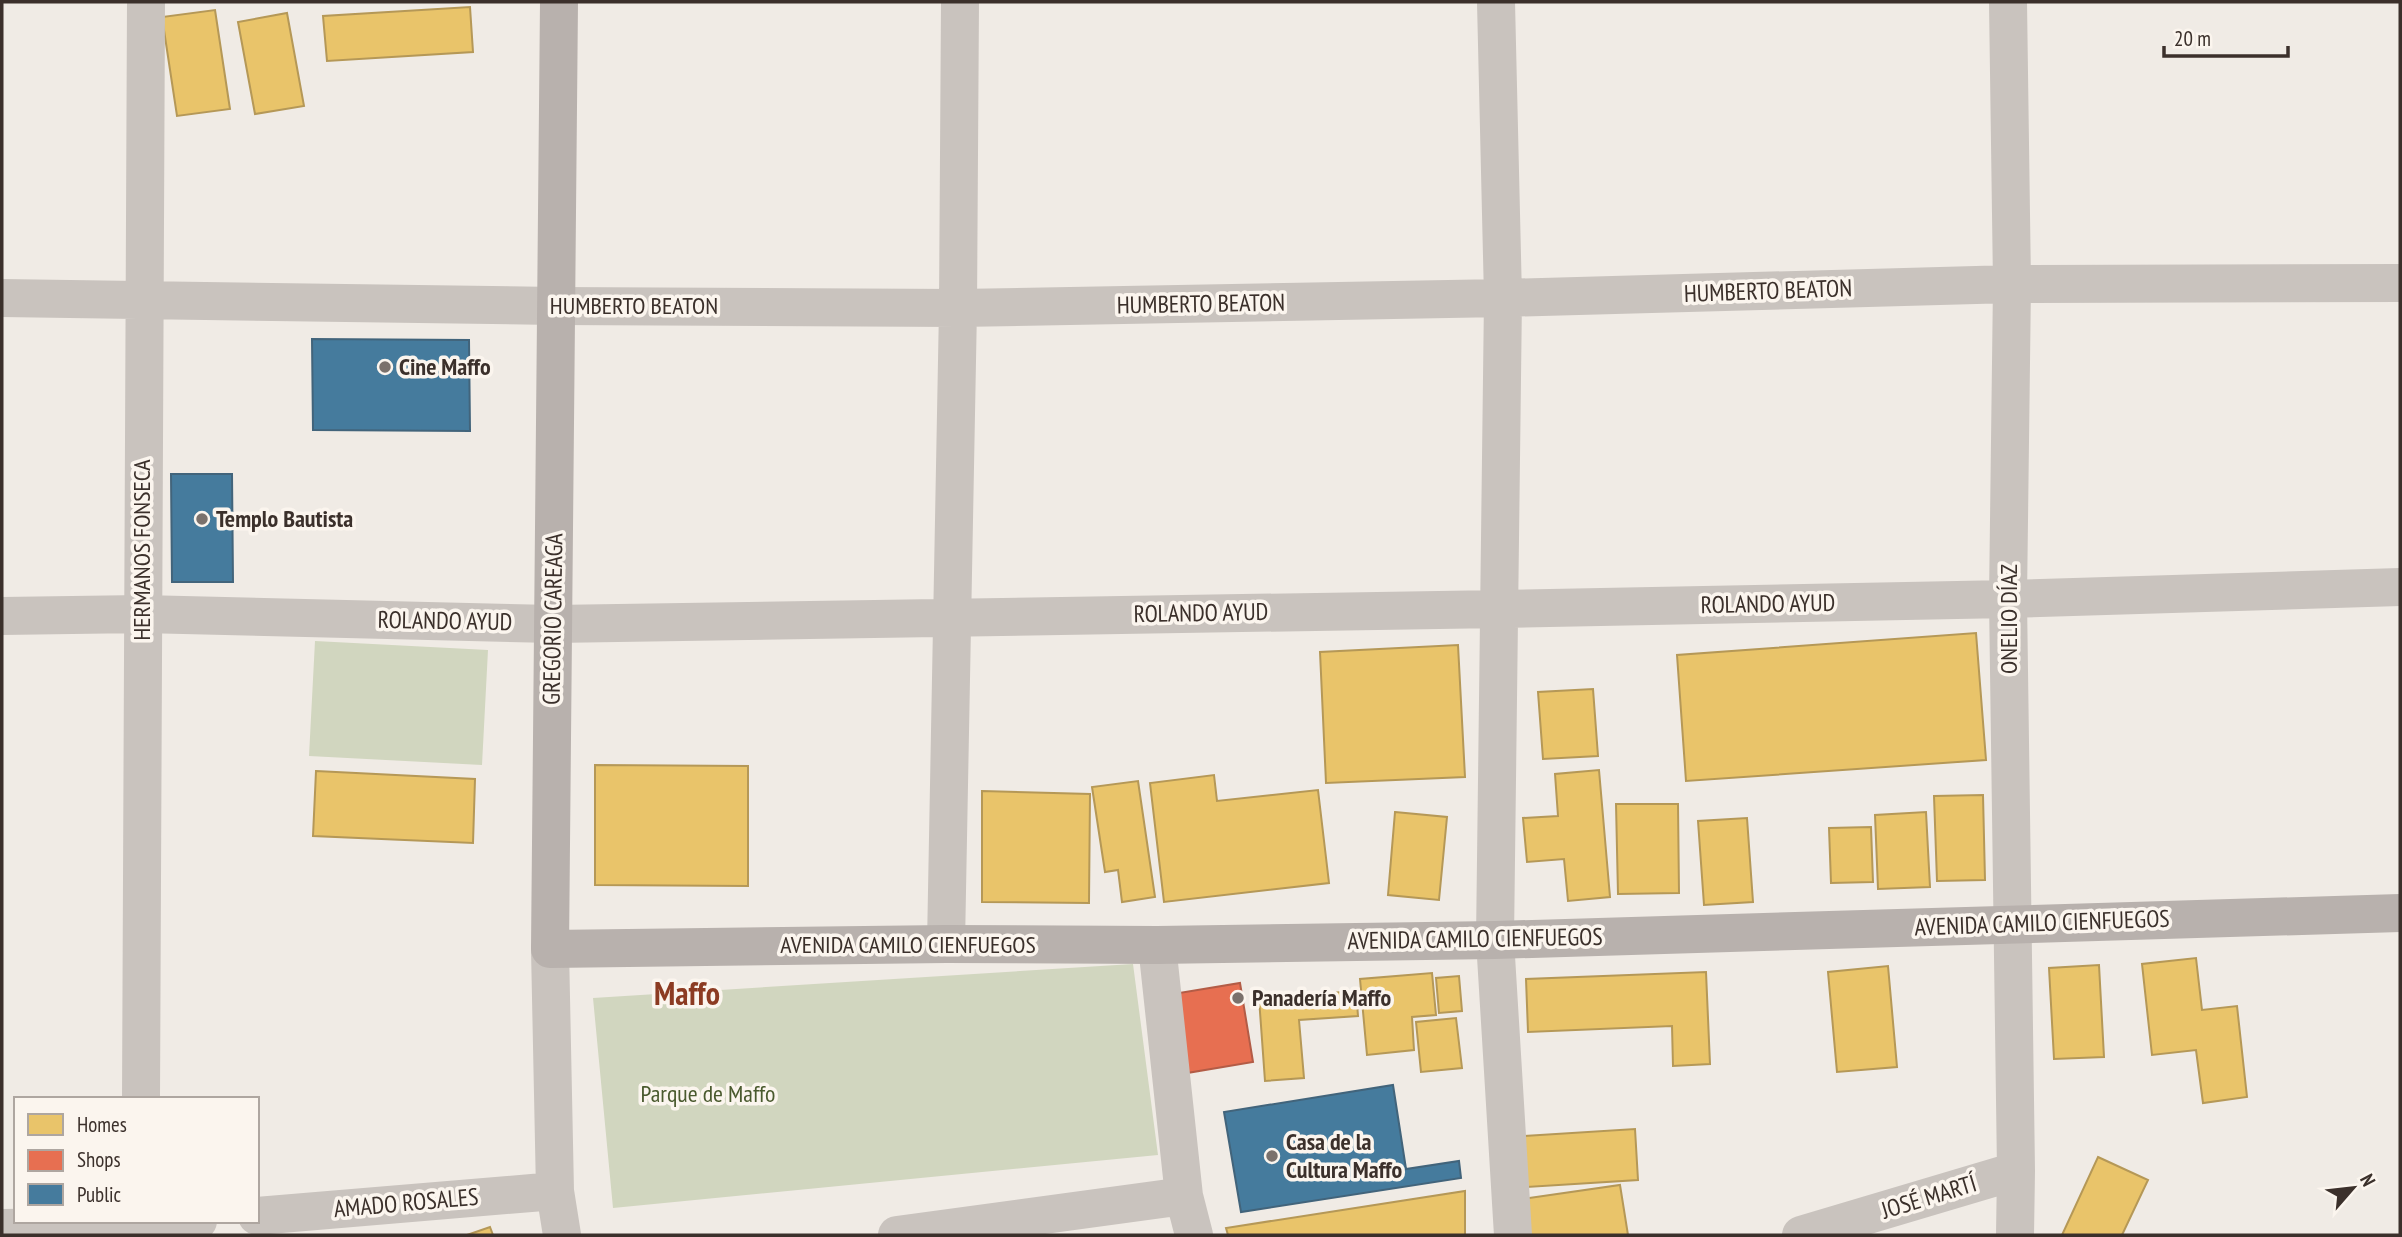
<svg xmlns="http://www.w3.org/2000/svg" width="2402" height="1237" font-family="'PT Sans Narrow',sans-serif">
<rect width="100%" height="100%" fill="#f0ebe5"/>
<path fill="#d1d6bf" d="M315,641L488,650L482,765L309,756Z
M1133,964L1158,1155L613,1208L593,998Z"/>
<path fill="#e9c46a" stroke="#b59857" stroke-width="2" d="M470,7L473,52L327,61L323,16Z
M215,10L230,109L177,116L162,17Z
M287,13L304,106L255,114L238,22Z
M1976,633L1986,760L1686,781L1677,655Z
M1458,645L1465,777L1326,783L1320,652Z
M1593,689L1598,756L1543,759L1538,692Z
M595,765L748,766V886L595,885Z
M1599,770L1610,897L1568,901L1564,859L1527,862L1523,818L1558,816L1555,774Z
M316,771L475,779L473,843L313,836Z
M1214,775L1217,801L1318,790L1329,883L1164,902L1150,783Z
M1138,781L1155,897L1122,902L1118,870L1105,872L1092,787Z
M982,791L1090,794L1089,903L982,902Z
M1983,795L1985,880L1937,881L1934,796Z
M1616,804H1678L1679,893L1618,894Z
M1395,812L1447,817L1439,900L1388,895Z
M1926,812L1930,887L1878,889L1875,815Z
M1747,818L1753,902L1704,905L1698,821Z
M1871,827L1873,882L1831,883L1829,828Z
M2196,958L2202,1010L2237,1006L2247,1097L2203,1103L2196,1050L2152,1055L2142,964Z
M2099,965L2104,1057L2054,1059L2049,968Z
M1888,966L1897,1067L1837,1072L1828,972Z
M1706,972L1710,1064L1673,1066L1672,1026L1528,1032L1526,979Z
M1432,973L1436,1015L1412,1017L1414,1050L1367,1055L1360,979Z
M1459,976L1462,1011L1439,1013L1436,978Z
M1356,991L1358,1016L1299,1020L1304,1078L1265,1081L1259,998Z
M1456,1018L1462,1068L1421,1072L1416,1022Z
M1635,1129L1638,1180L1527,1187L1524,1136Z
M2098,1157L2148,1180L2122,1235H2062Z
M1620,1185L1628,1235H1527L1522,1199Z
M1465,1191V1235H1228L1226,1228Z
M490,1227L493,1235H467Z"/>
<path fill="#e76f51" stroke="#b35c46" stroke-width="2" d="M1240,983L1253,1062L1187,1073L1173,994Z"/>
<path fill="#457b9d" stroke="#42647b" stroke-width="2" d="M312,339L469,340L470,431L313,430Z
M171,474H232L233,582H172Z
M1393,1085L1406,1169L1459,1161L1461,1178L1241,1212L1224,1112Z"/>
<g fill="none" stroke-linecap="round" stroke-linejoin="round">
<path stroke="#c9c3be" stroke-width="38" d="M1496,2L1503,298L1495,940L1513,1235
M2008,2L2012,284L2008,599L2016,1171L2015,1235
M2,298L556,306L958,308L1503,298L2012,284L2400,283
M2,616L142,614L553,624L1500,609L2008,599L2400,587
M946,944L958,308L960,2
M1157,945L1184,1196L1194,1235
M550,949L555,1191L562,1235
M141,1099L146,2
M257,1216L555,1191
M2,1228L140,1226L198,1221
M897,1235L1184,1196
M1801,1235L2016,1171"/>
<path stroke="#b8b1ad" stroke-width="38" d="M559,2L550,949L946,944L1157,945L1495,940L2400,913"/>
</g>
<g fill="#7a716c" stroke="#fbf5ee" stroke-width="2.5">
<circle cx="385" cy="367" r="7"/>
<circle cx="202" cy="519" r="7"/>
<circle cx="1238" cy="998" r="7"/>
<circle cx="1272" cy="1156" r="7"/>
</g>
<g text-anchor="middle" stroke-width="7" stroke-linejoin="round" paint-order="stroke">
<g font-size="24" fill="#3b302b" stroke="#fbf5ee">
<text transform="translate(1768 291) rotate(-2)" y="8">HUMBERTO BEATON</text>
<text transform="translate(1201 304) rotate(-1)" y="8">HUMBERTO BEATON</text>
<text x="634" y="314">HUMBERTO BEATON</text>
<text transform="translate(142 550) rotate(-90)" y="8">HERMANOS FONSECA</text>
<text transform="translate(1768 604) rotate(-1)" y="8">ROLANDO AYUD</text>
<text transform="translate(1201 613) rotate(-1)" y="8">ROLANDO AYUD</text>
<text transform="translate(553 619) rotate(-89)" y="8">GREGORIO CAREAGA</text>
<text transform="translate(2009 619) rotate(-90)" y="8">ONELIO DÍAZ</text>
<text transform="translate(445 621) rotate(1)" y="8">ROLANDO AYUD</text>
<text transform="translate(2042 923) rotate(-2)" y="8">AVENIDA CAMILO CIENFUEGOS</text>
<text transform="translate(1475 939) rotate(-1)" y="8">AVENIDA CAMILO CIENFUEGOS</text>
<text x="908" y="953">AVENIDA CAMILO CIENFUEGOS</text>
<text transform="translate(1929 1197) rotate(-17)" y="8">JOSÉ MARTÍ</text>
<text transform="translate(406 1203) rotate(-5)" y="8">AMADO ROSALES</text>
</g>
<g font-size="24" font-weight="bold" fill="#3b302b" stroke="#fbf5ee" text-anchor="start">
<text x="399" y="375">Cine Maffo</text>
<text x="216" y="527">Templo Bautista</text>
<text x="1252" y="1006">Panadería Maffo</text>
<text x="1286" y="1150">Casa de la<tspan x="1286" dy="28">Cultura Maffo</tspan></text>
</g>
<g font-size="24" fill="#4a5a2e" stroke="#fbf5ee">
<text x="708" y="1102">Parque de Maffo</text>
</g>
<g font-size="32" font-weight="bold" fill="#8c3b22" stroke="#fbf5ee">
<text x="687" y="1005">Maffo</text>
</g>
</g>
<rect width="2402" height="1237" fill="none" stroke="#3b302b" stroke-width="7"/>
<rect x="14" y="1097" width="245" height="126" fill="#fbf5ee" stroke="#aea6a0" stroke-width="2"/>
<rect x="28" y="1114" width="35" height="21" fill="#e9c46a" stroke="#aea6a0" stroke-width="2"/>
<text x="77" y="1132" font-size="21" fill="#3b302b">Homes</text>
<rect x="28" y="1150" width="35" height="21" fill="#e76f51" stroke="#aea6a0" stroke-width="2"/>
<text x="77" y="1167" font-size="21" fill="#3b302b">Shops</text>
<rect x="28" y="1184" width="35" height="21" fill="#457b9d" stroke="#aea6a0" stroke-width="2"/>
<text x="77" y="1202" font-size="21" fill="#3b302b">Public</text>
<g transform="translate(2353 1188) rotate(62)" stroke="#fbf5ee" stroke-width="5" paint-order="stroke">
<path d="M0-5L12 26L0 18L-12 26Z" fill="#3b302b"/>
<text y="-10" font-size="19" font-weight="bold" text-anchor="middle" fill="#3b302b">N</text>
</g>
<path d="M2164 46v10h124v-10" fill="none" stroke="#3b302b" stroke-width="3.5"/>
<text x="2174" y="46" font-size="21" fill="#3b302b" stroke="#fbf5ee" stroke-width="5" paint-order="stroke">20 m</text>
</svg>
